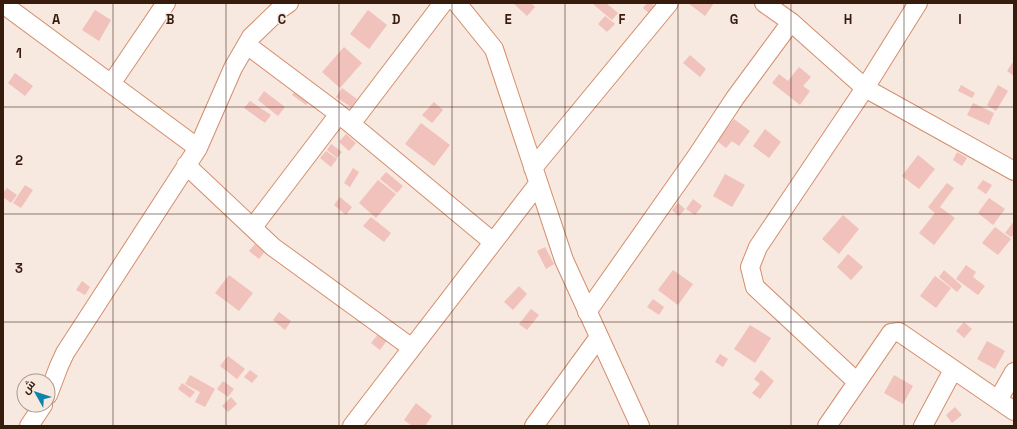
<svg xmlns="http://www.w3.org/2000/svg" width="1017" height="429" font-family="'Space Grotesk',Cairo,sans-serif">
<rect width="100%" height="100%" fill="#f7e8e0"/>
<path fill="#f1c1bb" d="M513,3H531L535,7L527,16Z
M595,3H606L618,13L612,20L594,5Z
M647,3H651L658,9L652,16L643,8Z
M688,3H714L705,16Z
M95,10L111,20L99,41L82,30Z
M368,10L387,25L369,49L350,34Z
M605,16L615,24L607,32L598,24Z
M344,47L362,63L340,88L322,72Z
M690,55L706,69L700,77L683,63Z
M1013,62H1014V76L1007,71Z
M799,67L811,77L803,86L810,91L800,105L772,83L779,74L788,81Z
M15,73L33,86L25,96L8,83Z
M961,85L975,93L972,98L958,91Z
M998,85L1008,91L996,111L987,105Z
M298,87L312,98L306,105L292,95Z
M342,88L357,99L351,107L336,97Z
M264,91L285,107L278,116L258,100Z
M250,101L271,115L265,123L244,108Z
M434,102L443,110L432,123L422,115Z
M973,103L994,113L989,125L967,115Z
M734,119L750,131L739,146L732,141L726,148L717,141Z
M421,123L450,145L434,166L405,144Z
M765,129L781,142L769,158L753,146Z
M346,134L356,143L349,151L339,142Z
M331,144L342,152L337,158L327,150Z
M326,151L337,159L331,167L320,158Z
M957,152L967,158L962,166L953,160Z
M918,155L935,169L919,189L902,176Z
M353,168L359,172L350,187L344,183Z
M386,172L403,186L397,193L380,179Z
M725,174L745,185L732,207L713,196Z
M378,180L396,194L376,218L359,203Z
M983,180L992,185L986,194L977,188Z
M947,183L954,188L940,207L955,218L934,245L919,233L935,213L928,207Z
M25,185L33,190L21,208L13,203Z
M7,188L17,195L11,203L3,197V193Z
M340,197L352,207L346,215L334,205Z
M989,198L1005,209L993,225L978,213Z
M693,199L702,206L695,215L686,209Z
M678,203L685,209L679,216L672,210Z
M843,215L859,229L839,254L822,239Z
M371,217L391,233L384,242L363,226Z
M1014,221V234L1011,237L1005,233Z
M995,227L1011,239L998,255L982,243Z
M262,236L271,244L259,259L249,251Z
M545,247L554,264L546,269L537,251Z
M848,254L863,267L851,280L837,267Z
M966,265L976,272L973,277L985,286L978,295L956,279Z
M673,270L693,284L678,305L658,290Z
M944,270L962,286L957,292L939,277Z
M229,275L253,293L239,311L215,293Z
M935,276L951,288L936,308L920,296Z
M82,281L90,287L85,295L76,290Z
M519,286L527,294L513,310L504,302Z
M653,299L664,307L659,315L647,307Z
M531,309L539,315L527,330L519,324Z
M279,312L291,321L285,330L273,320Z
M964,322L972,329L964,338L956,331Z
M750,325L771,338L755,363L734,349Z
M379,333L388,339L380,350L371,343Z
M987,341L1005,351L995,369L977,359Z
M720,354L728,359L723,367L715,362Z
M228,356L245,369L237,379L220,366Z
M250,370L258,376L252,383L244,377Z
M761,370L774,381L760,399L752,393L760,384L754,379Z
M190,375L215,389L205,407L195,402L200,392L185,384Z
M894,375L913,386L903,404L884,393Z
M223,381L234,389L228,397L217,389Z
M182,383L195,392L190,398L178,389Z
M231,397L237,404L228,412L222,406Z
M416,403L432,416L425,426H412L404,420Z
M955,407L962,415L952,423L946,415Z"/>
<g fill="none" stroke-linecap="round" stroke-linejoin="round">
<defs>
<path id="minor" d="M457,3L494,49L564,260L640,426
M764,3L791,22L865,88L1014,171
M3,4L198,148
M247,45L339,114L493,242
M111,84L166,3
M351,124L443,3
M186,165L273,247L412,348
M533,168L669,3
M253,227L339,114
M587,312L696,157L735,98L791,22
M857,382L755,287L750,267L758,247L865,88L918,3
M48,395L59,366L65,353L198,148L233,68L251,37L279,10L289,3
M998,400L1014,372
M29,426L43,405
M352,426L538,184
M534,426L599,337
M827,426L891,333L899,332L1014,411
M923,426L953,370"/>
</defs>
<use href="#minor" stroke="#d48e6b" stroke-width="20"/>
<use href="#minor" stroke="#fff" stroke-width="18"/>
</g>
<path fill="none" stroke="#371c0e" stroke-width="1" stroke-opacity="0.55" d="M113,3V426M226,3V426M339,3V426M452,3V426M565,3V426M678,3V426M791,3V426M904,3V426M3,107H1014M3,214H1014M3,322H1014"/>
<g font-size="13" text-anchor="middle" font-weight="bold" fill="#371c0e" stroke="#f7e8e0" stroke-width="3" stroke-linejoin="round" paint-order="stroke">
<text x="56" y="24">A</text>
<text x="170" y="24">B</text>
<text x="282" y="24">C</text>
<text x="396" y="24">D</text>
<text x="508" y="24">E</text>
<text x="622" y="24">F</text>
<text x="734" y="24">G</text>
<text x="848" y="24">H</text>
<text x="960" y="24">I</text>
<text x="19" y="58">1</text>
<text x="19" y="165">2</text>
<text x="19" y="273">3</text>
</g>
<rect width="1017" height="429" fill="none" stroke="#371c0e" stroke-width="8"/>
<g transform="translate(36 393) rotate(309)"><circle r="19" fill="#f7e8e0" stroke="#aa968c"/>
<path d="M0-3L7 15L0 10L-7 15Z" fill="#0d84a9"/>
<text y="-6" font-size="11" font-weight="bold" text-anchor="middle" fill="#371c0e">ش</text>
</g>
</svg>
